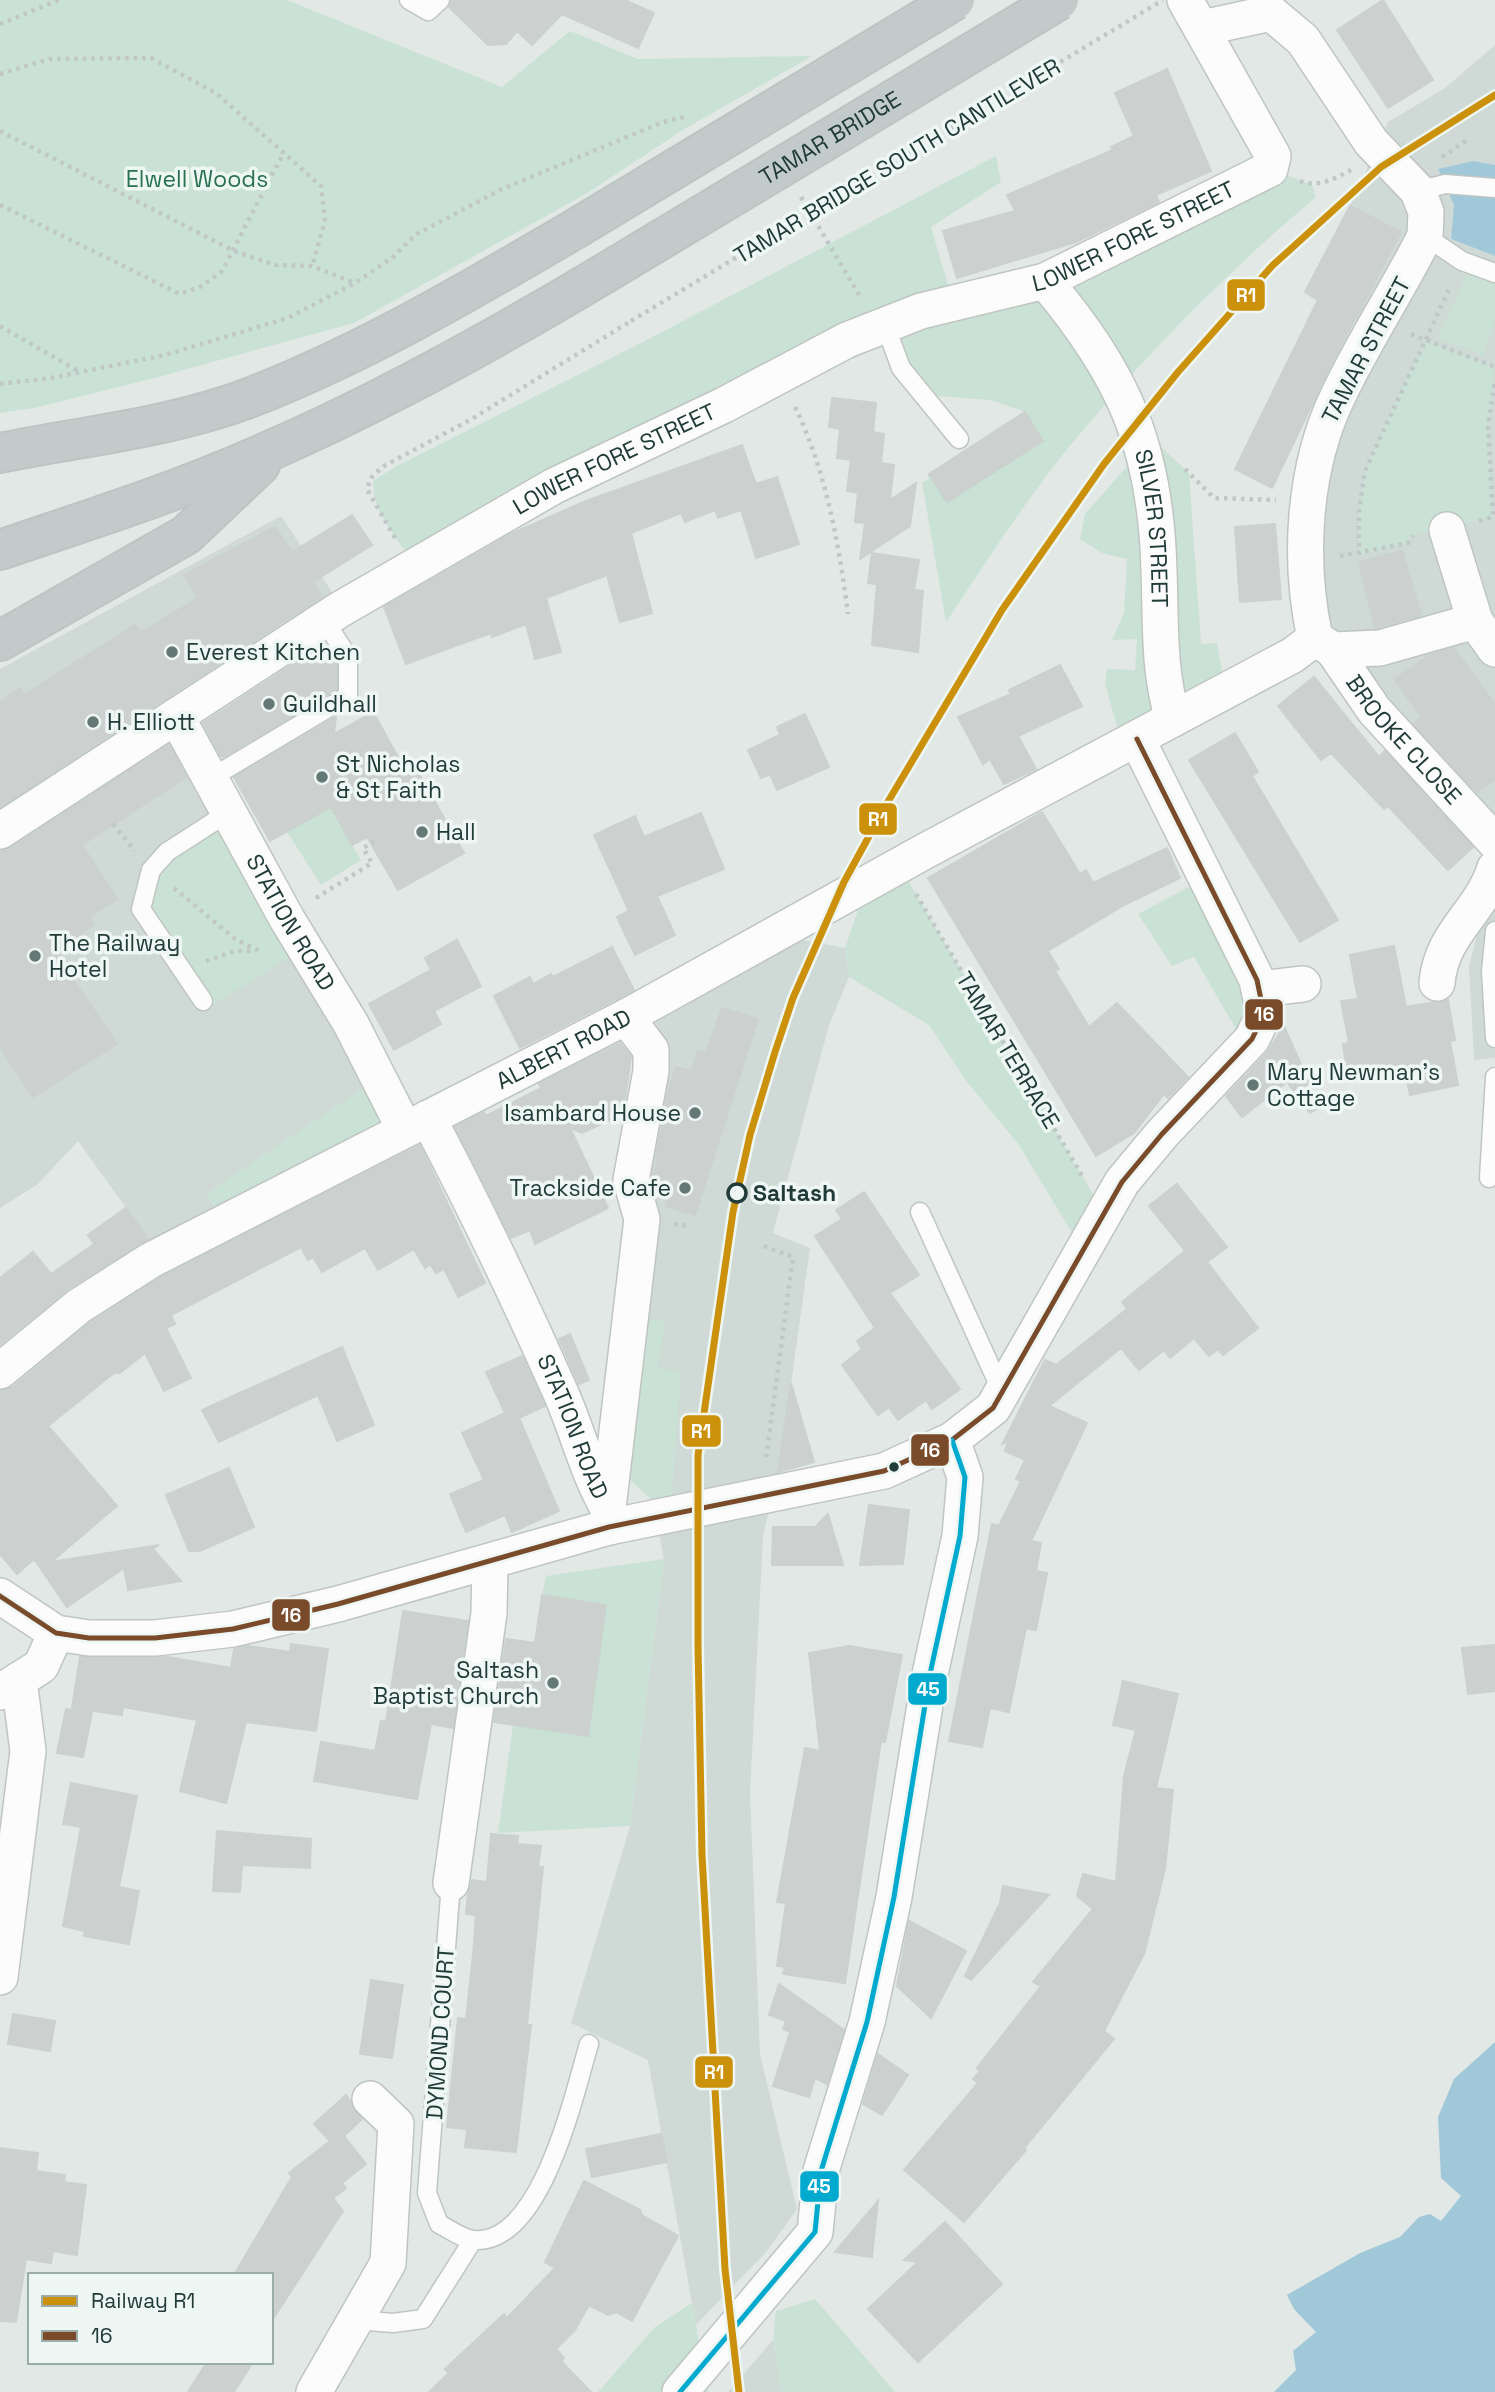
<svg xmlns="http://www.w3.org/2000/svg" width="1495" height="2392" font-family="'Space Grotesk',sans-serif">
<rect width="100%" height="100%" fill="#e2e8e6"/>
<path fill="#cfd9d6" d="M1495,45V165L1473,161L1438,169L1455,205L1451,239L1495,256V842L1311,619L1309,502L1378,320L1355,319L1305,292L1350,206L1388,122L1445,88Z
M281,516L330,589L339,610L176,717L380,1077L207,1194L222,1222L160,1255L78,1141L38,1184L0,1208V669Z
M1495,868V1058L1474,1060L1469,966Z
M802,940L845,948L849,977L829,1025L773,1233L810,1248L778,1477L763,1535L750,1792L760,2054L797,2209L767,2251L696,2325L648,2060L571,2023L630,1826L664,1560L653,1501L622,1472L644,1181L669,1065L664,1039L655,1023Z
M773,2340L782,2392H728Z"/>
<path fill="#cae2d5" d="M0,0H287L502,87L570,31L638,59L812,56L681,131L589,192L354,323L162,376L34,408L0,413Z
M996,156L1001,182L931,227L953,302L1270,169L1312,185L1316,197C1226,273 1144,356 1069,447C1024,502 986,563 946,622L922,482L928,480L929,474L947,502L1043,440L1025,412L991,400L923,395L884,325L413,561C395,536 372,512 373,481L393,468L643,342Z
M1469,270L1495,279V321L1483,356L1438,338Z
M1427,341L1495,367L1488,433L1493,517L1410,536L1408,543L1359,555V511L1365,471L1399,394Z
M1134,422L1189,473L1201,644L1217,643L1226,691L1123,747L1105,684L1107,669L1135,670L1137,639L1112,640L1124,613L1127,559L1102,553L1080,539L1085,514L1144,447Z
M330,807L361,860L321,885L287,832Z
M229,812L305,948L208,1008L141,909L151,870Z
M907,879L1104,1213L1083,1251L1019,1145L967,1082L929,1025L849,977L845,948L860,904Z
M1204,879L1257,980L1246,1046L1194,957L1172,966L1138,914Z
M380,1077L404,1128L222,1222L207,1194Z
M640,1319L665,1321L658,1368L681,1372L672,1496L653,1501L622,1472Z
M664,1559L630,1826L498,1833L513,1725L588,1735L606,1605L542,1595L546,1576Z
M815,2299L895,2392H782L773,2340L776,2311Z
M692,2303L708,2392H598L655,2327Z"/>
<path fill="#a1c8d8" d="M1473,161L1495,165V256L1451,239L1454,205L1438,169Z
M1495,2042V2392H1274L1296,2370L1293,2351L1316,2332L1294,2309L1287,2295L1360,2253L1400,2237L1419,2217L1430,2214L1441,2221L1461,2196L1441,2178L1438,2117L1454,2079Z"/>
<path fill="#ccd1d0" stroke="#cad1cf" stroke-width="2" d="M451,0H625L654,13L638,48L562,14L532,45L517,31L506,44L488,45L449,7Z
M1383,0L1433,80L1388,108L1337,30Z
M1167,69L1211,171L1156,195L1159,202L1076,242L957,278L943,231L1015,211L1007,195L1113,150L1111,147L1134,136L1115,93Z
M1350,206L1401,232L1330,367L1272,488L1235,469L1318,300L1305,292Z
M832,398L876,403L873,432L884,434L881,463L894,465L890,500L916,483L910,526L860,559L865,523L855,522L858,493L847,491L851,460L837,458L840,429L829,427Z
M1025,412L1043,441L947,502L929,474Z
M742,445L756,484L777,477L799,544L756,558L741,510L718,518L715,510L685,522L681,513L631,533L652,613L620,622L607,575L546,598L561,652L535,659L526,624L492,637L491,633L406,664L384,607L513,533L586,501Z
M352,515L372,545L313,582L322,596L0,807V703L20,688L24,695L135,625L140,633L198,598L184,575L275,527L292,552Z
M1275,524L1281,599L1240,602L1235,527Z
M1402,551L1421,615L1375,628L1359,562Z
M872,553L919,560L914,590L923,591L918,652L872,645L877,584L868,583Z
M318,648L328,652L337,664V690L223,757L220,755L203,723Z
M1454,648L1495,705V779L1477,792L1414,724L1421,717L1395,679L1430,655Z
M1060,665L1082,706L1018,736L1036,769L1004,784L990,759L983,764L958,717L1011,694L1009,690Z
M1314,677L1379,757L1385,751L1473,847L1448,870L1388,806L1384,809L1331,753L1321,760L1278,706Z
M373,712L408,775L417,770L464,853L398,890L367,837L352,845L331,807L270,841L234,777L336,717L334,734Z
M805,714L829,767L777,790L770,774L761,778L748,750L780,735L777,727Z
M1235,733L1258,772L1252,776L1338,920L1300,942L1189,760Z
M169,745L186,777L82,845L117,899L89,917L94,924L55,953L117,1044L33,1097L0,1047V851L11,848Z
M1042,812L1080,874L1086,870L1093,883L1167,848L1180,878L1124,905L1048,951L1059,969L1055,971L1089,1027L1117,1003L1188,1077L1168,1098L1164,1094L1134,1133L1096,1156L928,878Z
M701,813L724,869L657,896L675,935L635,955L617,917L629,911L594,835L635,816L644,837Z
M457,940L481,986L434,1011L441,1024L394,1050L369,1004L431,970L425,958Z
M1394,946L1406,1007L1448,1000L1455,1040L1450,1041L1458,1085L1410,1095L1403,1064L1347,1072L1343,1044L1349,1043L1341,1001L1358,999L1350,955Z
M612,947L634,990L520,1048L494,996L530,977L533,984L551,974L553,977Z
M722,1008L758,1019L695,1215L666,1206L671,1177L653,1185L652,1179L659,1158L656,1157L667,1097L676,1067L692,1071L698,1051L706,1054Z
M1284,1026L1320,1107L1310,1113L1287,1082L1242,1117L1226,1096L1267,1053Z
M620,1043L631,1057L623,1114L582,1133L570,1128L608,1208L535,1244L530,1230L511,1238L455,1127L484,1112L486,1116L541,1088L539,1084Z
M420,1145L485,1283L458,1297L444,1269L436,1273L430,1264L425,1268L414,1249L378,1270L365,1248L322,1272L313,1257L308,1260L301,1247L171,1315L175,1324L166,1328L191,1378L164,1391L145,1353L120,1373H114L48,1426L117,1506L51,1562L159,1545L153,1549L181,1581L128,1590L124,1568L67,1607L34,1559L17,1574L0,1554V1391L13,1387L91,1322L161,1277Z
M1177,1184L1227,1247L1207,1262L1258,1328L1223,1355L1218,1349L1209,1356L1194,1338L1170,1358L1164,1350L1139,1370L1121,1348L1049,1406L1087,1423L1031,1541L1041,1543L1036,1571L1047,1573L1036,1630L1026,1628L1009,1712L990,1708L982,1747L949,1741L992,1524L999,1526L1021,1481L1016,1479L1025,1460L1005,1451L1009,1438L1002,1445L1045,1360L1056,1365L1127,1309L1122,1302L1185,1251L1149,1206Z
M864,1192L919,1275L890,1293L960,1389L932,1409L926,1400L898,1420L889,1407L878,1415L842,1365L862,1349L857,1341L875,1328L815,1236L842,1219L836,1210Z
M126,1208L148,1239L68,1289L0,1345V1278L33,1252L51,1274L94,1244L88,1235Z
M570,1334L589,1380L579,1384L559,1339Z
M342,1347L374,1425L337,1441L318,1395L219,1442L202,1410Z
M522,1356L545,1406L519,1418L559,1511L512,1532L505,1515L466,1532L450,1494L484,1480L462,1433L505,1413L486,1372Z
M791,1383L814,1462L778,1472Z
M229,1468L254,1527L200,1551H189L166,1495Z
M869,1505L909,1510L903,1564L860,1565Z
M828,1514L843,1565H772L773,1527H815Z
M542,1595L606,1605L588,1736L494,1722L506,1639L535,1643Z
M403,1611L468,1621L453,1728L431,1724L417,1799L314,1781L321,1742L375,1751L381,1721L386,1722Z
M291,1644L328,1649L316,1731L246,1722L226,1803L180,1791L197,1720L123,1707L122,1715L72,1708L80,1657H168L231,1668L234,1649L248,1646L290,1652Z
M1495,1645V1691L1468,1694L1462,1648Z
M849,1646L902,1655L885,1742L881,1741L845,1983L783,1974L785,1967L777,1966L786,1903L777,1902L805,1748L820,1751L809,1653Z
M1123,1681L1178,1694L1156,1788L1173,1790L1165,1869L1144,1954L1104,2031L1114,2039L1024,2148L1026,2150L964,2222L904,2170L978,2083L973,2079L980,2071L977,2068L1041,1986L1033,1982L1093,1909L1077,1896L1083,1874L1116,1882L1124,1776L1136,1730L1113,1725Z
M66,1709L92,1713L83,1757L57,1753Z
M71,1783L137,1796L119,1887L139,1891L129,1944L84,1936L85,1931L63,1926L81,1827L63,1824Z
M217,1831L311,1839L310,1868L242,1865L240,1892L213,1891Z
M491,1834L518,1836L517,1844L541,1846L538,1868L543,1867L527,2025H531L516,2152L465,2147L467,2129L447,2127L458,2018L466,2019L473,1955L476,1915L466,1914L468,1893L472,1880L487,1882Z
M1003,1886L1049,1895L971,1980L965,1976L1000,1903Z
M909,1921L966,1951L931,2018L897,1986Z
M371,1980L403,1985L392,2058L360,2054Z
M779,1984L844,2030L827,2084L815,2078L809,2097L773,2086L790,2032L783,2029L786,2021L769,2015Z
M13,2014L55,2021L50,2051L8,2044Z
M878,2054L908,2075L882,2115L863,2104Z
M346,2095L362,2119L344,2136L366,2164L342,2183L346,2188L333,2198L343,2211L271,2322V2275H234L292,2177L289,2173L330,2141L314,2124Z
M661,2134L667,2162L592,2177L586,2149Z
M0,2148L38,2153L36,2171L65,2175L64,2182L86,2185L77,2255L53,2251L51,2263L26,2259L16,2322L0,2321Z
M584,2181L640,2210L642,2215L678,2236L632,2321L616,2312L608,2315L589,2305L575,2330L556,2349L564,2358L561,2361L591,2392H429L449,2373L445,2369L504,2314L507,2318L555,2268L545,2262Z
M878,2201L872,2257L835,2252Z
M945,2222L1002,2284L918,2362L868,2309L918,2262L904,2260Z
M207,2362H253L234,2392H188Z"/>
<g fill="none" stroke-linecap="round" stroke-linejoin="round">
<defs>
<path id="service" d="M409,0L428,11L440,0
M1418,191L1445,184L1495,188
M1425,236L1462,261L1495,273
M885,325L901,368L959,439
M211,778L348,696V657L324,620
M1495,931L1491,971L1495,1038
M203,1001L141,909L151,870L167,852L229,812
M1489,1178L1495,1077
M920,1212L1003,1394
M451,1883L427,2193L439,2224C449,2229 463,2239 473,2240C542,2246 574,2093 589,2044
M356,2320L393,2323L423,2319L473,2240"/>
<g id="minor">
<path d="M1202,28L1271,13L1303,40L1371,142L1418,191L1426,212L1425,236C1398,290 1364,341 1338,396C1303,468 1298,561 1315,638"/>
<path id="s1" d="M1045,281C1124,375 1156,447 1159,571C1161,622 1158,670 1173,719"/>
<path d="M1447,530L1475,621L1495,649"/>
<path id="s2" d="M1315,638L1333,650L1374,710L1495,842"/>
<path d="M1333,650L1380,648L1475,621"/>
<path id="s3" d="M176,716L287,919L351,1024L404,1128"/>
<path id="s4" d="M0,831L339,610L554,486L724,405L847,340L921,311L1045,281L1270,169L1273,156L1185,0"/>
<path d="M1437,983C1441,933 1481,913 1495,868"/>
<path d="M1259,989L1303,984"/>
<path id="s5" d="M428,1118C475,1207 518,1297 559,1389C577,1428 586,1470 608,1508"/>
<path id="s6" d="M0,1371L79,1306L151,1260L626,1017L927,850L1293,655L1315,638"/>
<path d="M609,1527L608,1508L642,1219L631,1180L651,1071V1050L626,1017"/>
<path d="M0,1596L56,1633L89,1638H155L233,1629L338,1604L609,1527L884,1471L952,1440L993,1408L1122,1182L1162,1134L1252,1039L1264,1014L1257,980L1137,739"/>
<path d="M0,1692L41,1666L56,1633"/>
<path d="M451,1883L489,1613L490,1562"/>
<path d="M0,1977L28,1751L19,1680"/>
<path d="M314,2392L388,2263L396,2124L370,2099"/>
<path d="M680,2392L815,2232L821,2171L867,2022L894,1897L930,1674L960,1536L965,1477L952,1440"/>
</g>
<path id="trunk" d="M0,453C84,436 175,427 254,396C368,351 471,290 575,229
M0,550C72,525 145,503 215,474C349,420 478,349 602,275
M0,641L186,535L260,465"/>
</defs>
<use href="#service" stroke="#bfc5c3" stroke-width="21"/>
<use href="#minor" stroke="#bfc5c3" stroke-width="38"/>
<use href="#trunk" stroke="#bbc5c3" stroke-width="42"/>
<path stroke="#bfc8c7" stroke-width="4.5" stroke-dasharray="3.5 5" stroke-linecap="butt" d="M0,24L59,0
M0,74L49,59L151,58L216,93L321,186L325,221L312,266
M0,131L234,251L275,265L312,266L355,283
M1442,157L1470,138
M1300,181C1319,188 1333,179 1351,170
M801,197L861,298
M0,205L180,294L202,286L222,271L283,154
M0,326L78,371
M1411,334L1495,367
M0,384L51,378L165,355L288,318L355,283L392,258L415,235L500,190L663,122L685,117
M795,407C826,471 839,544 848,614
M1185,469L1214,498L1276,500
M1479,521L1493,517L1488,425L1495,379
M395,538L367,489L371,478L382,467L470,420L631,321
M1359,555V511L1365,471L1451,285
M1340,556L1408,543L1413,536
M113,824L135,851
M174,888L235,939L259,951
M916,894L1084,1179
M316,898L372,863L363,848L374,842
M206,961L235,951H255
M674,1224L690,1226
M764,1246L793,1257L766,1459"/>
<use href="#service" stroke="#fbfcfb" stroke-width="18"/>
<use href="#minor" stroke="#fbfcfb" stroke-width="35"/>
<use href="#trunk" stroke="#c2cbca" stroke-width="38"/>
<defs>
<g id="trunk-bridge">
<path d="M575,229L955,0"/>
<path id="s7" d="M602,275L1059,0"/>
</g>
</defs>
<use href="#trunk-bridge" stroke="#bbc5c3" stroke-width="42" stroke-linecap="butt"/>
<path stroke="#bfc8c7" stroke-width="4.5" stroke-dasharray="3.5 5" stroke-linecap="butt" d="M631,321L1163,0"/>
<use href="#trunk-bridge" stroke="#c2cbca" stroke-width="38"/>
<defs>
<path id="bus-1" d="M0,1596L56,1633L89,1638H155L233,1629L338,1604L609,1527L884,1471L952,1440L993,1408L1122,1182L1162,1134L1252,1039L1264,1014L1257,980L1137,739"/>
<path id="bus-2" d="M680,2392L815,2232L821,2171L867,2022L894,1897L930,1674L960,1536L965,1477L952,1440"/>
</defs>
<use href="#bus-1" stroke="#eff7f5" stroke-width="10"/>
<use href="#bus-2" stroke="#eff7f5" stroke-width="10"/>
<use href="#bus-1" stroke="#7a4b2a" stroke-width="5"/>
<use href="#bus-2" stroke="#00a9ce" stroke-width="5"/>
<defs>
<path id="rail-1" d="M739,2392L725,2269L702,1855L698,1646V1455L733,1212L750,1135L775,1052L793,998L844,882L886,805L1002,610L1104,464L1178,372L1272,266L1381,167L1495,95"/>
</defs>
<use href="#rail-1" stroke="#eff7f5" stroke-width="12"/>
<use href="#rail-1" stroke="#cc910b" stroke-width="7"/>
</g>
<g fill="#647875" stroke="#eff7f5" stroke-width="2.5">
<circle cx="172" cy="652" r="7"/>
<circle cx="269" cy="704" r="7"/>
<circle cx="93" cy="722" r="7"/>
<circle cx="322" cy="777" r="7"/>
<circle cx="422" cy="832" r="7"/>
<circle cx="35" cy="956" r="7"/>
<circle cx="1253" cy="1085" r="7"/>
<circle cx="695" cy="1113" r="7"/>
<circle cx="685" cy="1188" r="7"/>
<circle cx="553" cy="1683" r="7"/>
</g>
<circle fill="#eff7f5" stroke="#203b38" stroke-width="3.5" cx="737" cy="1193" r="9"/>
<circle fill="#203b38" stroke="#eff7f5" stroke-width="2.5" cx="894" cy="1467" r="6"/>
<g text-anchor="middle" stroke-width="7" stroke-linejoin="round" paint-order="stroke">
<g font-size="23" fill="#203b38" stroke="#eff7f5">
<text dy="8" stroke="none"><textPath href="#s7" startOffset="266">TAMAR BRIDGE</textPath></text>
<text transform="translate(897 161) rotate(-31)" y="8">TAMAR BRIDGE SOUTH CANTILEVER</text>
<text dy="8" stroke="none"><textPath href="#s4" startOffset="1286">LOWER FORE STREET</textPath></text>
<text transform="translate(1366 350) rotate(-62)" y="8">TAMAR STREET</text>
<text dy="8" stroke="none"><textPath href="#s4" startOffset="719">LOWER FORE STREET</textPath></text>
<text dy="8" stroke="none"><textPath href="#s1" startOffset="276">SILVER STREET</textPath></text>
<text dy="8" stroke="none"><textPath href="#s2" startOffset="136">BROOKE CLOSE</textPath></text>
<text dy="8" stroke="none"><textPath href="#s3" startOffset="236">STATION ROAD</textPath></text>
<text dy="8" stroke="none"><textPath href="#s6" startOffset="651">ALBERT ROAD</textPath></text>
<text transform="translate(1008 1050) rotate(59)" y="8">TAMAR TERRACE</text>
<text dy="8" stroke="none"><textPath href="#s5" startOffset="341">STATION ROAD</textPath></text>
<text transform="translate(440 2033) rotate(-86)" y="8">DYMOND COURT</text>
</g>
<g font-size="23" fill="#297251" stroke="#eff7f5">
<text x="197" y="187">Elwell Woods</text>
</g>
<g font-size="23" fill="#203b38" stroke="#eff7f5" text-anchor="start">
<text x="186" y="660">Everest Kitchen</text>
<text x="283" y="712">Guildhall</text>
<text x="107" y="730">H. Elliott</text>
<text x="336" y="772">St Nicholas<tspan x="336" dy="26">&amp; St Faith</tspan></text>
<text x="436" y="840">Hall</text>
<text x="49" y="951">The Railway<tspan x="49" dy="26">Hotel</tspan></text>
<text x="1267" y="1080">Mary Newman's<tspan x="1267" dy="26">Cottage</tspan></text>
<text x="681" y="1121" text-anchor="end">Isambard House</text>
<text x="671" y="1196" text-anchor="end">Trackside Cafe</text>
<text x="539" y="1678" text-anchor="end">Saltash<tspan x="539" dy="26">Baptist Church</tspan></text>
</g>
<g font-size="23" font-weight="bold" fill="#203b38" stroke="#eff7f5" text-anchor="start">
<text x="753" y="1201">Saltash</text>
</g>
</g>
<g stroke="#eff7f5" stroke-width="2.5">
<rect x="1226" y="278" width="40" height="34" rx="7" fill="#cc910b"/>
<rect x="858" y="802" width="40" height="34" rx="7" fill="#cc910b"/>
<rect x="1244" y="998" width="40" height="33" rx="7" fill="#7a4b2a"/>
<rect x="681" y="1414" width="41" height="34" rx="7" fill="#cc910b"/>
<rect x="910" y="1433" width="40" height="34" rx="7" fill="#7a4b2a"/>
<rect x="271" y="1598" width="40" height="34" rx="7" fill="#7a4b2a"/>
<rect x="907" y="1672" width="41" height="34" rx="7" fill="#00a9ce"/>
<rect x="694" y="2055" width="40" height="34" rx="7" fill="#cc910b"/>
<rect x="799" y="2170" width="41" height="33" rx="7" fill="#00a9ce"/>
</g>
<g font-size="19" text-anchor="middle" font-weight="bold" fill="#fff">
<text x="1246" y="302">R1</text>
<text x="878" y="826">R1</text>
<text x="1264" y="1021">16</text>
<text x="701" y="1438">R1</text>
<text x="930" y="1457">16</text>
<text x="291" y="1622">16</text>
<text x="928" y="1696">45</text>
<text x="714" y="2079">R1</text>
<text x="819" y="2193">45</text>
</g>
<rect x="28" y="2273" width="245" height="91" fill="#eff7f5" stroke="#9caca9" stroke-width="2"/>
<rect x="42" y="2296" width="35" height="10" fill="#cc910b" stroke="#9caca9" stroke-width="2"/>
<text x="91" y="2308" font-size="21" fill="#203b38">Railway R1</text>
<rect x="42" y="2331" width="35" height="10" fill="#7a4b2a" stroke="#9caca9" stroke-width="2"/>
<text x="91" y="2343" font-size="21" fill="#203b38">16</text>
</svg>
